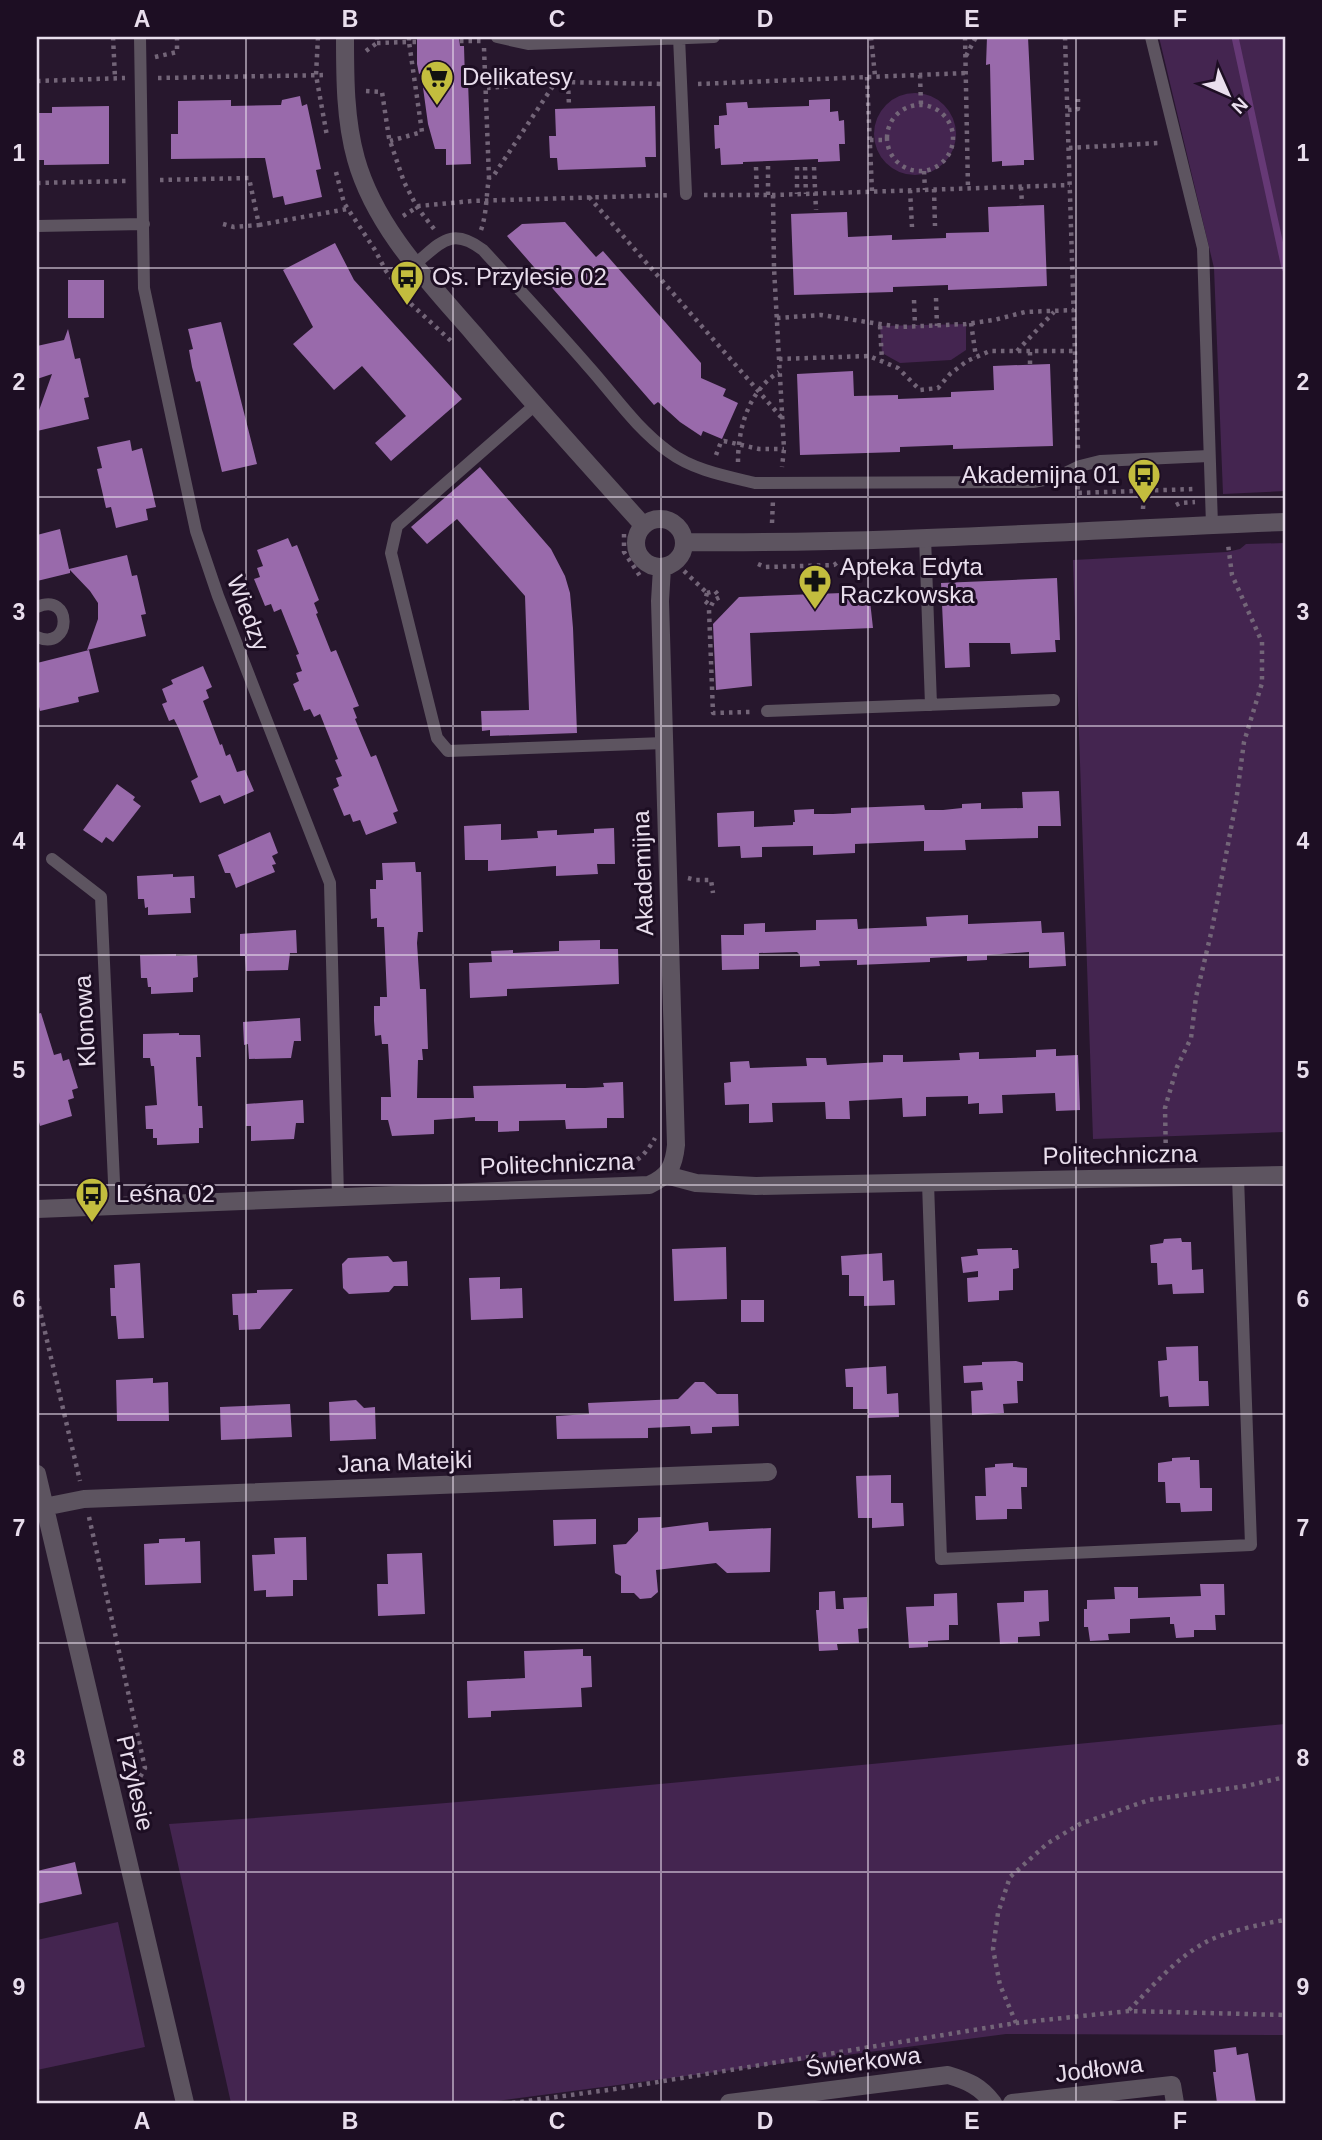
<svg xmlns="http://www.w3.org/2000/svg" width="1322" height="2140" font-family="Arial,sans-serif">
<rect width="100%" height="100%" fill="#27172d"/>
<path fill="#442550" d="M1159,37H1285V491L1223,494L1214,268Z
M874 134a41 41 0 1 1 82 0a41 41 0 1 1-82 0Z
M966,324V350L951,360L900,363L882,353L880,326Z
M1285,543V1132L1093,1139L1073,560L1227,552L1240,549L1246,544Z
M1285,1724V2035L1006,2034L481,2103H231L169,1824C542,1799 913,1759 1285,1724Z
M118,1922L145,2047L37,2070V1940Z"/>
<g fill="none" stroke-linecap="round" stroke-linejoin="round">
<path stroke="#663976" stroke-width="7" d="M1235,37L1285,268"/>
</g>
<path fill="#996aab" d="M417,37H459L460,46H464L465,81H468L471,164L446,165V149H435L428,124L421,73L419,74L417,64Z
M987,37H1028L1034,160H1024V165L1002,166V161L992,162L990,64L986,65Z
M300,96L302,106L307,104L321,169L316,170L322,197L285,205L283,196L273,198L265,158L171,159V134H178V101L231,100V106L281,105L282,100Z
M830,99V112L838,111L839,121L844,120L845,144H839L840,161L818,162V159L743,162V164L721,165L720,148L715,149L714,125H719V116L727,115L726,103L747,102L748,108L809,106V100Z
M109,106V164L44,165V160H37V113H52V107Z
M655,106L656,157H645L646,167L558,170L557,158H550L549,136H556L555,109Z
M1044,205L1047,286L948,290V285L893,287V292L794,295L791,214L847,212L848,237L892,235V240L946,238V233L989,232L988,207Z
M565,222L596,257L603,251L701,363V378L726,389L723,396L738,403L722,439L703,431L701,436L680,422L658,402L654,405L507,236L522,224Z
M335,243L354,280L462,399L391,461L375,443L406,416L362,366L334,390L293,344L313,327L283,270Z
M68,280H104V318H68Z
M221,322L257,464L222,472L200,381L196,382L192,367L189,350L193,349L188,329Z
M68,329L75,359L80,358L89,397L84,398L89,419L37,431V416L52,374L37,379V346L64,340Z
M1050,364L1053,446L953,449V445L900,447V452L800,455L797,374L853,371L854,396L898,395V399L951,397V392L994,390L993,366Z
M130,440L132,451L142,448L156,507L146,509L148,520L116,528L111,507L106,508L97,469L102,468L97,447Z
M480,467L551,549L565,576L570,593L573,628L577,733L490,736V730L482,731L481,711L529,710L525,596L457,519L427,544L411,527Z
M60,529L69,569L127,555L132,576L137,575L146,614L141,615L146,636L87,650L98,619V603L90,591L70,570V573L37,581V535Z
M288,538L292,547L297,545L319,600L314,603L318,613L316,614L331,652L336,650L359,706L353,708L357,718L355,719L371,757L376,755L398,811L393,813L397,823L366,835L360,820L353,822L350,814L344,816L333,789L339,786L336,778L342,776L335,760L338,759L320,714L314,717L310,709L304,711L293,684L299,681L296,673L302,671L296,655L299,654L281,609L274,612L271,604L265,606L254,579L260,577L257,568L263,566L257,550Z
M1057,578L1060,640H1055L1056,652L1011,654L1010,643H969L970,667L945,668L941,583Z
M869,592L873,628L750,633L752,686L716,690L713,624L739,597Z
M89,650L99,692L78,697L79,702L40,711L37,698V663Z
M203,666L212,687L206,690L209,698L203,701L220,745L222,744L226,756L230,754L237,772L245,770L254,791L224,804L220,795L200,803L191,781L198,777L179,729L174,719L169,721L162,704L167,702L162,689L173,684L171,680Z
M117,784L135,797L133,800L141,806L113,842L106,837L102,843L83,830Z
M1059,791L1061,826H1038V838L965,840L966,850L924,851V841L855,844V853L813,855V846L762,847V857L741,858L740,846L718,847L717,813L754,811V827L793,825V822H795L794,810L814,809V814H833L851,813V808L924,805L925,810H943L962,808V804L981,803V809L1023,808L1022,792Z
M501,824V840L538,838L537,831L557,830V835L594,833V829L614,828L615,864H597L598,874L556,876V866L488,871V860H465L464,826Z
M270,832L278,853L272,856L276,864L272,865L275,872L236,888L230,873H225L218,855Z
M415,862L416,872H421L423,932H418L417,943L420,989H426L428,1049H422L423,1060H418L417,1098H474L473,1086L566,1084V1088H585L604,1087L603,1083L623,1082L624,1118H607V1128L566,1129L565,1120L519,1121V1131L498,1132V1121H475V1117L434,1120V1134L392,1136L388,1120H381V1097H391L388,1044H382L381,1035L375,1036L374,1021V1006H380V997H387L384,927H377V918L371,919L370,889H376V880H383L382,863Z
M173,874V877L194,876L195,898H190L191,913L148,915V907L145,908L144,899H138L137,876Z
M968,915V924L1041,921L1042,933L1064,932L1066,966L1029,968V952L987,955V960L967,961V956L930,958V962L857,965V960L819,961L820,966L800,967V955L797,952L759,953V969L722,970L721,935H744V924L765,923V932L816,930V920L857,919L858,929L875,928L927,926L926,917Z
M296,930L297,953H290L288,970L246,971L245,956H240V934Z
M600,940V949H618L619,984L507,989V996L470,998L469,963L492,962L491,951L513,950V953L559,951V941Z
M176,954V956L197,955L198,977L193,978V992L151,994V987H148L147,978H141L140,955Z
M41,1013L54,1055L61,1053L63,1061L69,1059L78,1088L72,1090L74,1098L68,1100L72,1116L40,1126L37,1114V1014Z
M300,1018L301,1041H294L291,1058L249,1059L248,1044L244,1045L243,1022Z
M179,1033V1035H200L201,1057H196L198,1106H202L203,1128H199V1143L157,1145V1138H153V1129H146L145,1106L157,1105L154,1066H151L150,1058H143V1034Z
M1056,1049V1056L1078,1055L1080,1110L1056,1111L1055,1093L1002,1095L1003,1113L979,1114V1103L968,1104V1096L926,1097V1116L903,1117L902,1098L849,1101L850,1119H826L825,1102L772,1103L773,1122L749,1123V1104L725,1105L724,1083L731,1082L730,1062L749,1061L750,1068L807,1066L806,1058H826L827,1065L883,1062V1055H903V1062L960,1060L959,1053L979,1052V1059L1036,1057V1050Z
M303,1100L304,1123H296L294,1139L251,1141V1126H246V1104Z
M1181,1238L1182,1242H1191L1192,1270L1203,1269L1204,1293L1173,1294L1172,1284L1158,1285L1157,1263H1151L1150,1245L1163,1243L1164,1239Z
M726,1247L727,1299L674,1301L672,1249Z
M1012,1248V1250H1018L1019,1268L1013,1269V1290L999,1291V1300L968,1302L967,1278L978,1277V1271L963,1273L961,1257L978,1255L977,1249Z
M882,1253L883,1281L894,1280L895,1305L864,1306V1296H849V1275H842L841,1256Z
M388,1256L393,1262L407,1261L408,1286H394L389,1292L349,1294L343,1288L342,1264L348,1258Z
M140,1263L144,1338L118,1339L116,1316H111L110,1288H115L114,1265Z
M500,1277V1289L522,1288L523,1318L471,1320L469,1278Z
M293,1289L260,1329L239,1330L238,1315H233L232,1294L257,1293V1290Z
M741,1300H764V1322H741Z
M1198,1346L1199,1381H1208L1209,1406L1169,1407L1168,1396L1160,1397L1158,1361L1167,1360L1166,1347Z
M1016,1361L1023,1363V1381H1017L1018,1403L1003,1404L1004,1413L972,1415L971,1391L983,1390L982,1382L964,1383L963,1366L982,1365V1362Z
M886,1366L887,1394L898,1393L899,1417L868,1418V1409H853V1387H846L845,1369Z
M153,1378V1383L168,1382L169,1421H117L116,1380Z
M695,1382H704L717,1394H738L739,1426L712,1427V1433L691,1434L690,1426L648,1428V1438L557,1439L556,1416L589,1414L588,1403L678,1399Z
M356,1400L364,1408L375,1407L376,1439L330,1441L329,1402Z
M290,1404L292,1437L221,1440L220,1407Z
M1190,1457V1460H1199L1200,1488H1212V1511L1181,1512L1180,1503H1166L1165,1482H1158V1463L1172,1461V1458Z
M1013,1463V1467L1027,1468V1487H1021L1022,1509H1007V1519L976,1520L975,1496H986L985,1468L995,1467V1464Z
M891,1475V1503H903L904,1526L872,1528V1518H858L856,1476Z
M661,1517V1528L708,1522L709,1531L771,1528L770,1572L727,1573L716,1563L656,1570L658,1592L651,1598L640,1599L634,1593H621V1576L615,1573L613,1545L626,1544L638,1531V1518Z
M596,1519V1544L554,1546L553,1520Z
M306,1537L307,1580H293V1596L266,1597V1590L254,1591L252,1555L275,1554L274,1538Z
M185,1538V1542L200,1541L201,1583L145,1585L144,1544L159,1543V1539Z
M422,1553L425,1614L378,1616L377,1584H388L387,1554Z
M1200,1584H1224L1225,1615H1215L1216,1630H1194V1637L1176,1638L1174,1624H1170V1617L1130,1619V1633L1108,1634L1109,1640L1090,1641L1088,1627H1084V1609H1087V1600L1115,1599L1114,1587H1138V1598L1201,1596Z
M1048,1590L1049,1621L1039,1622L1040,1636L1018,1637V1643L1000,1644L997,1603L1024,1602V1591Z
M835,1591L836,1609H844L843,1598L867,1597L868,1628L858,1629L859,1643L837,1644L838,1650L819,1651L816,1610H819V1592Z
M957,1593L958,1625H949V1640L928,1641V1647L909,1648L906,1607L934,1606V1594Z
M583,1649V1656H591L592,1687L581,1688L582,1707L491,1711V1717L468,1718L467,1681L525,1678L524,1651Z
M75,1862L82,1894L37,1904V1871Z
M1236,2047L1237,2055L1248,2053L1256,2103H1217L1213,2072H1216L1214,2050Z"/>
<g fill="none" stroke-linecap="round" stroke-linejoin="round">
<path stroke="#736578" stroke-width="4.5" stroke-dasharray="3.5 5" stroke-linecap="butt" d="M113,37L115,78
M318,37L316,75L327,136
M409,37V42H417
M871,37L875,76
M965,37L968,188
M1065,37L1078,449
M460,41H483
M377,43L409,42L422,132L390,141
M484,48L489,178
M366,51L377,43V37
M966,56L976,37
M155,57L177,52V37
M920,75L921,105
M867,77L872,191
M158,78L328,75
M37,81L125,78
M568,82L569,106
M698,84L966,73
M487,88L556,82L665,84
M366,91L382,92L389,138L404,182L417,207L434,229
M887 138a33 33 0 1 1 66 0a33 33 0 1 1-66 0Z
M1068,110L1078,109V99
M870,140H887
M1069,148L1159,143
M768,166V195
M756,167L757,195
M797,167V194
M805,167L806,194
M814,167L816,210
M924,171L925,190
M336,172L344,203L375,250L386,271L411,304L451,341
M160,180L249,178L259,225L234,227L223,224
M37,183L127,181
M1021,187L1022,204
M934,189L935,226
M910,190L912,227
M704,195H773L1070,185
M773,195L774,268L784,449L782,467
M589,197L781,417
M403,216L419,206L472,201L671,195
M259,225L347,209
M481,230C487,213 486,195 489,178L494,175L555,83
M936,298L937,326
M914,300L915,326
M777,318L821,315L900,327L966,324L994,320L1025,312L1074,310
M971,323L976,357
M880,326L882,361
M1017,351L1054,312
M1030,352V364
M779,359L869,356L898,368L920,390L938,388L950,374L967,361L990,351H1074
M716,455L721,442L724,441L759,449H784
M738,462C738,429 748,391 779,372
M1078,486L1077,493L1194,489
M1176,505L1180,503L1195,502
M1143,509L1144,490
M772,523L773,500
M624,534V552L640,576
M758,564L765,567L834,565L838,562
M684,571L707,593
M707,593L715,591L720,597L714,600L709,610L713,713L750,712
M707,593L705,601L711,606
M688,878L696,880H711L713,893
M1166,1160L1165,1108L1177,1067L1191,1038L1196,997L1212,929L1236,802L1244,742L1262,683V642L1232,575L1228,544
M630,1164C641,1159 649,1149 655,1138
M37,1298L80,1481
M89,1517L145,1768L133,1790
M1129,2010C1153,1986 1176,1958 1206,1942C1224,1932 1265,1923 1285,1920
M1016,2023L1000,1985L993,1949L998,1913L1010,1877L1048,1843L1080,1824L1149,1800L1246,1786L1285,1777
M512,2103L615,2089L1016,2023L1129,2011L1285,2015"/>
<path stroke="#5d5460" stroke-width="12" d="M140,37L144,288L196,531L218,596L330,883L338,1197
M497,37L528,44L714,37
M679,37L686,194
M1151,37L1203,248L1212,525
M37,226L144,224
M415,264C441,243 451,226 483,250C518,288 554,327 588,366C615,396 635,427 669,452C693,470 726,476 755,483L1033,482L1055,478L1080,466L1100,461L1209,456
M535,405L397,526L391,553L437,738L448,751L664,743
M925,537L931,705
M37,607C73,591 72,652 37,637
M767,711L1054,700
M52,859L101,897L115,1204
M928,1183L941,1559L1251,1545L1238,1177"/>
<path stroke="#5d5460" stroke-width="18" d="M345,37C345,77 345,120 356,159C375,227 428,281 474,334C529,399 586,462 643,525
M636 543a24 24 0 1 1 48 0a24 24 0 1 1-48 0Z
M685,542C885,544 1085,530 1285,522
M666,1175L696,1183L756,1186L1285,1175
M37,1209L649,1185C669,1176 674,1166 676,1145L660,601L662,568
M37,1474L185,2103
M44,1507L84,1499L768,1472
M729,2103L948,2075C968,2081 980,2086 993,2103
M1012,2103L1172,2085L1175,2103"/>
</g>
<path fill="none" stroke="#e9deed" stroke-width="2" stroke-opacity="0.55" d="M246,37V2103M453,37V2103M661,37V2103M868,37V2103M1076,37V2103M37,268H1285M37,497H1285M37,726H1285M37,955H1285M37,1185H1285M37,1414H1285M37,1643H1285M37,1872H1285"/>
<defs>
<symbol id="supermarket-pin" viewBox="-11 -11 22 30"><path d="M0 17L-7.5 6A9.5 9.5 0 1 1 7.5 6Z" fill="#c3bd3e" stroke="#1d0e23"/><path d="M-6-5.5h2.5l.6 2H6L4.5 2H-2.5L-4.4-4H-6ZM-1.5 3.2a1.3 1.3 0 1 0 .1 0ZM3 3.2a1.3 1.3 0 1 0 .1 0Z" fill="#111"/></symbol>
<symbol id="bus-pin" viewBox="-11 -11 22 30"><path d="M0 17L-7.5 6A9.5 9.5 0 1 1 7.5 6Z" fill="#c3bd3e" stroke="#1d0e23"/><path d="M-5-6H5V4H4V6H2V4H-2V6H-4V4H-5ZM-3.5-4V0h7V-4ZM-3.5 1.2v1.5H-2V1.2ZM2 1.2v1.5H3.5V1.2Z" fill="#111"/></symbol>
<symbol id="pharmacy-pin" viewBox="-11 -11 22 30"><path d="M0 17L-7.5 6A9.5 9.5 0 1 1 7.5 6Z" fill="#c3bd3e" stroke="#1d0e23"/><path d="M-2-6h4v4h4v4h-4v4h-4v-4h-4v-4h4Z" fill="#111"/></symbol>
</defs>
<g fill-rule="evenodd">
<use href="#supermarket-pin" x="418" y="58" width="38" height="52"/>
<use href="#bus-pin" x="388" y="258" width="38" height="52"/>
<use href="#bus-pin" x="1125" y="456" width="38" height="52"/>
<use href="#pharmacy-pin" x="796" y="562" width="38" height="52"/>
<use href="#bus-pin" x="73" y="1175" width="38" height="52"/>
</g>
<g text-anchor="middle" stroke-width="6" stroke-linejoin="round" paint-order="stroke">
<g font-size="24" fill="#e9deed" stroke="#1d0e23" text-anchor="start">
<text x="462" y="85">Delikatesy</text>
<text x="432" y="285">Os. Przylesie 02</text>
<text x="1120" y="483" text-anchor="end">Akademijna 01</text>
<text x="840" y="575">Apteka Edyta<tspan x="840" dy="28">Raczkowska</tspan></text>
<text x="116" y="1202">Leśna 02</text>
</g>
<g font-size="24" fill="#e9deed" stroke="#1d0e23">
<text transform="translate(248 613) rotate(69)" y="8">Wiedzy</text>
<text transform="translate(643 873) rotate(-92)" y="8">Akademijna</text>
<text transform="translate(85 1021) rotate(-93)" y="8">Klonowa</text>
<text transform="translate(1120 1155) rotate(-1)" y="8">Politechniczna</text>
<text transform="translate(557 1164) rotate(-2)" y="8">Politechniczna</text>
<text transform="translate(405 1462) rotate(-2)" y="8">Jana Matejki</text>
<text transform="translate(135 1783) rotate(77)" y="8">Przylesie</text>
<text transform="translate(863 2062) rotate(-7)" y="8">Świerkowa</text>
<text transform="translate(1099 2069) rotate(-7)" y="8">Jodłowa</text>
</g>
</g>
<rect width="1322" height="2140" fill="none" stroke="#1d0e23" stroke-width="77"/>
<g transform="translate(1228 94) rotate(135)" stroke="#1d0e23" stroke-width="5" paint-order="stroke">
<path d="M0-5L12 26L0 18L-12 26Z" fill="#e9deed"/>
<text y="-10" font-size="19" font-weight="bold" text-anchor="middle" fill="#e9deed">N</text>
</g>
<rect x="38" y="38" width="1246" height="2064" fill="none" stroke="#e9deed" stroke-width="2.5"/>
<g font-size="23" text-anchor="middle" font-weight="bold" fill="#e9deed">
<text x="142" y="27">A</text>
<text x="350" y="27">B</text>
<text x="557" y="27">C</text>
<text x="765" y="27">D</text>
<text x="972" y="27">E</text>
<text x="1180" y="27">F</text>
<text x="19" y="161">1</text>
<text x="1303" y="161">1</text>
<text x="19" y="390">2</text>
<text x="1303" y="390">2</text>
<text x="19" y="620">3</text>
<text x="1303" y="620">3</text>
<text x="19" y="849">4</text>
<text x="1303" y="849">4</text>
<text x="19" y="1078">5</text>
<text x="1303" y="1078">5</text>
<text x="19" y="1307">6</text>
<text x="1303" y="1307">6</text>
<text x="19" y="1536">7</text>
<text x="1303" y="1536">7</text>
<text x="19" y="1766">8</text>
<text x="1303" y="1766">8</text>
<text x="19" y="1995">9</text>
<text x="1303" y="1995">9</text>
<text x="142" y="2129">A</text>
<text x="350" y="2129">B</text>
<text x="557" y="2129">C</text>
<text x="765" y="2129">D</text>
<text x="972" y="2129">E</text>
<text x="1180" y="2129">F</text>
</g>
</svg>
